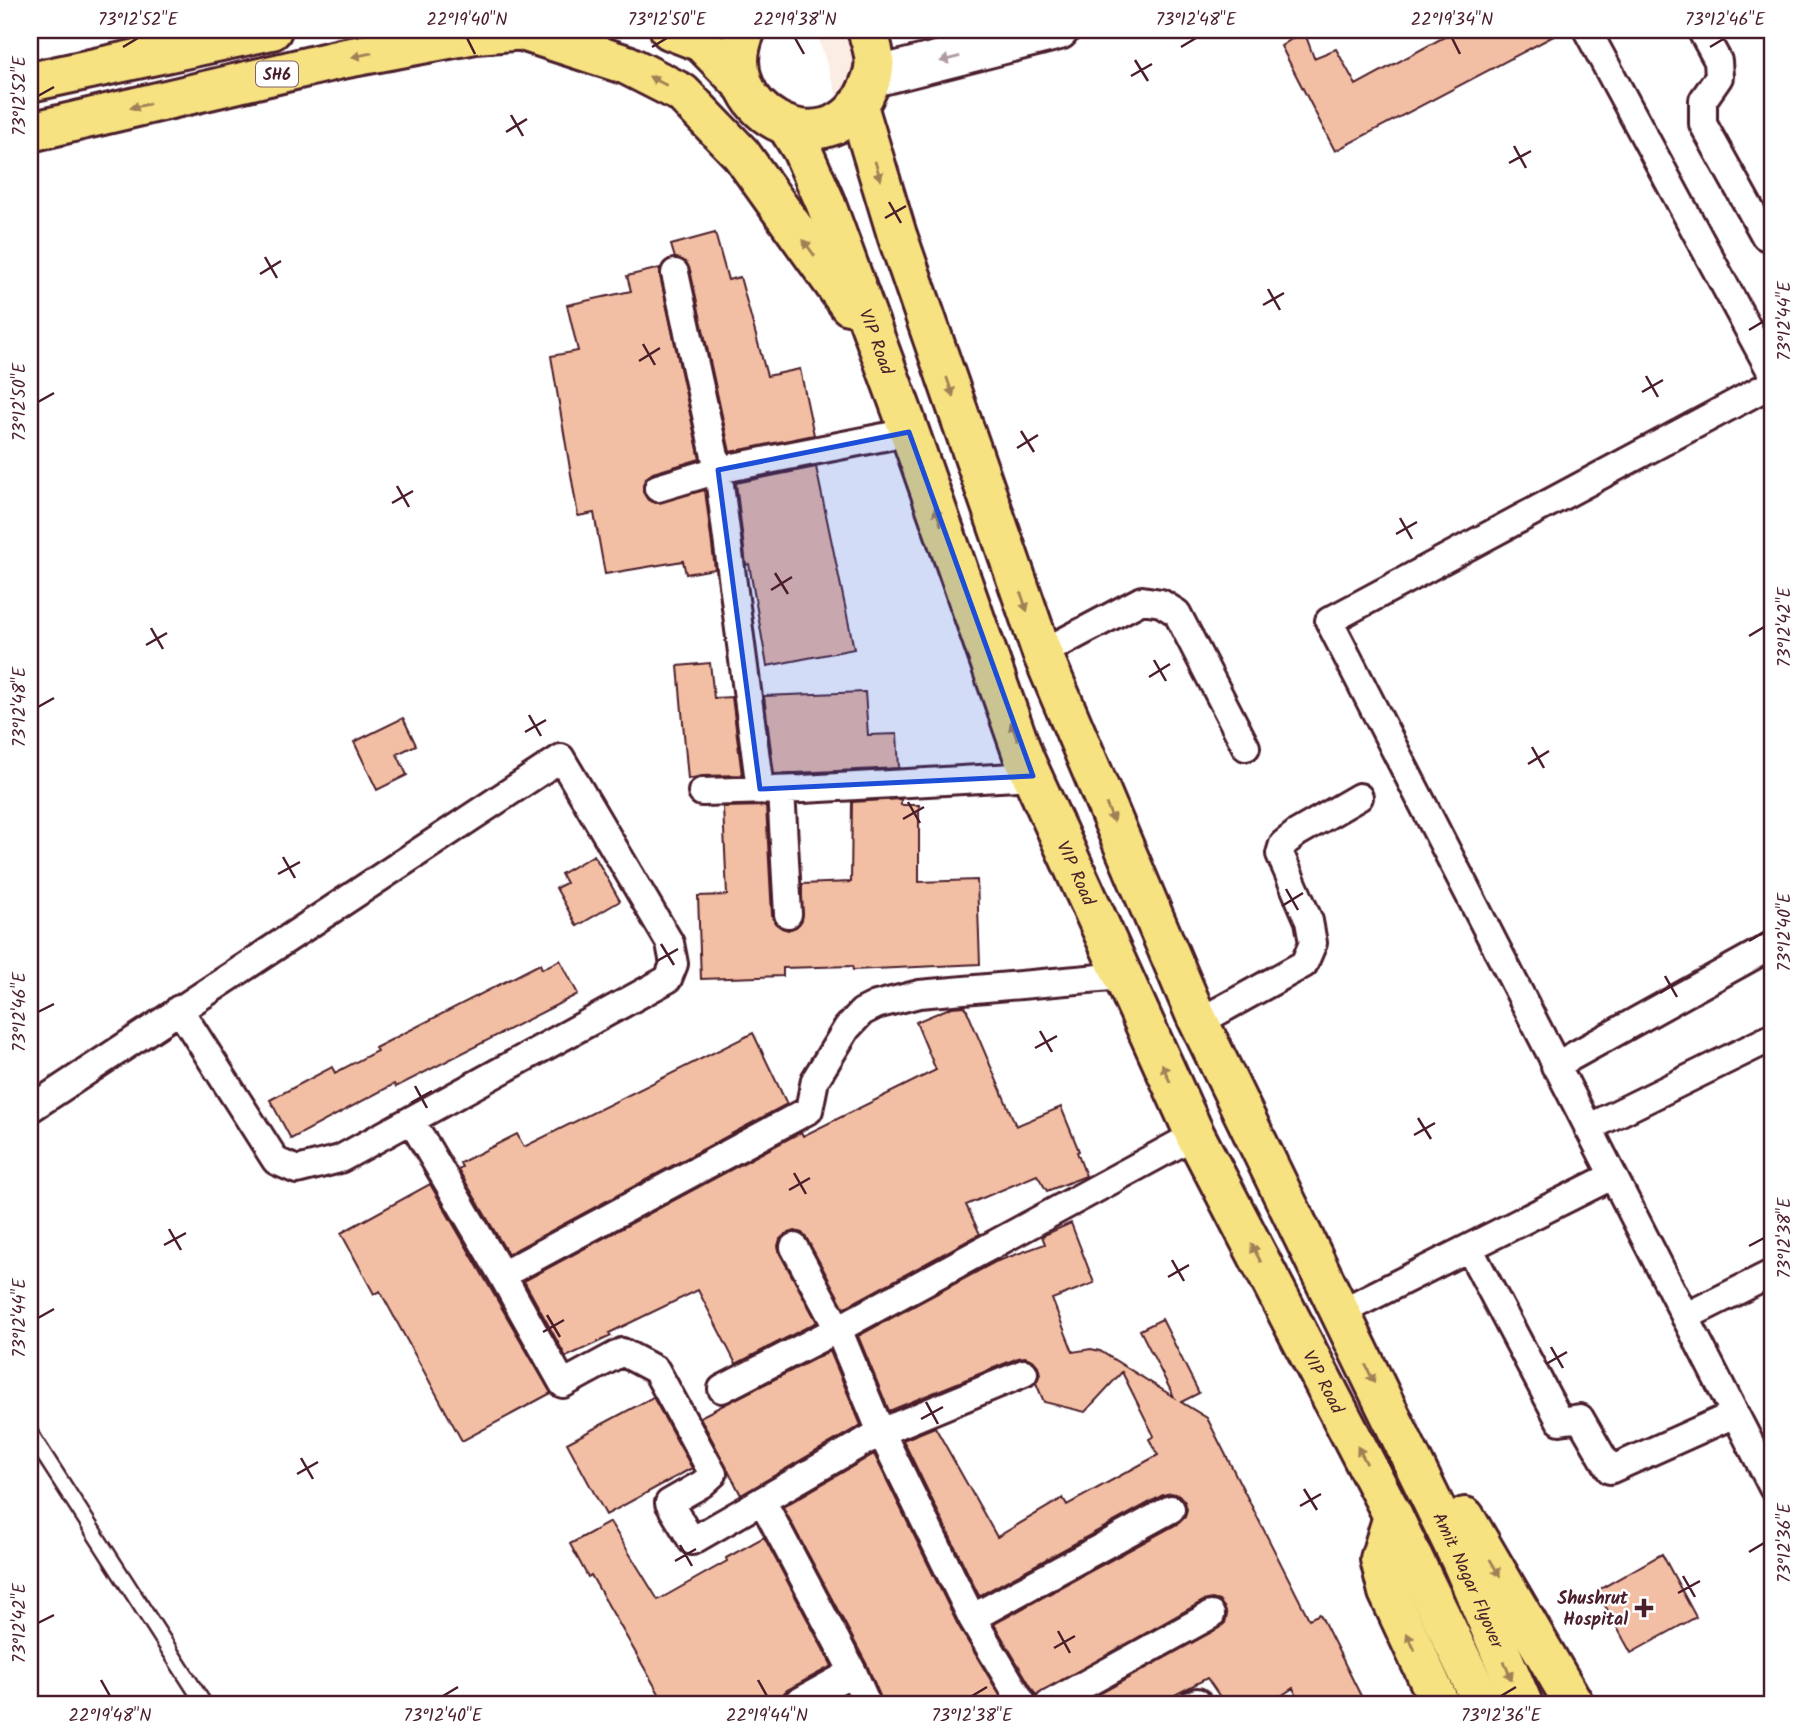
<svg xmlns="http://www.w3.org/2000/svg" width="1803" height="1734" font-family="Kalam,sans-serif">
<rect width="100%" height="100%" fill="#fff"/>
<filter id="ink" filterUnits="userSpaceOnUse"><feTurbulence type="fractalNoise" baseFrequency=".0143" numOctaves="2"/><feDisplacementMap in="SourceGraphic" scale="14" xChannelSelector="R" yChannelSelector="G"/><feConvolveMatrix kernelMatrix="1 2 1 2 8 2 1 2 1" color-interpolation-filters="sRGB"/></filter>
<g filter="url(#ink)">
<path fill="#fbece4" d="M816,30H850L874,49L844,118Z"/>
<path fill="#f3bfa4" stroke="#4a1f2b" stroke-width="2" d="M1457,30H1565L1335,151L1281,46L1304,31L1314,58L1336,49L1356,85Z
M715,233L728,280L740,277L767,376L800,369L814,435L730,452L690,270L686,262L675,258L671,245Z
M660,268V276L700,459L653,473L646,478L643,485V492L648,500L655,503L705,490L715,569L686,574L683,561L605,574L594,513L578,516L551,356L578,351L567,305L631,291L627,276Z
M816,467L854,649L767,666L749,564L746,565L736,483Z
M710,663L714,698L732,697L742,775L702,776L688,779L678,666Z
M865,692L868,735L897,734L899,768L774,774L764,696Z
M403,718L416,745L397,754L407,775L377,790L354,742Z
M901,799V805H919V882L977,880L980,964L853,970L852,966L783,968V976L701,979L698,896L727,895L723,807L766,806L772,915L775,923L782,928L788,930L796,927L802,920V884L851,882L852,802Z
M594,855L620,901L577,926L556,888L566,883L561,874Z
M560,960L578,994L396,1087L394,1084L291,1139L270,1100L332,1067L335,1073L377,1051L375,1048L540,964L542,969Z
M965,1006L1016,1126L1061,1107L1079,1151L1077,1152L1086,1176L1047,1191L1037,1175L966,1205L980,1234L844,1308L807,1239L802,1233L795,1231L786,1234L780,1239L778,1246L780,1254L817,1322L736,1364L698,1290L609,1333L611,1336L566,1357L524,1281L801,1132L803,1136L936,1070L916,1022L952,1007Z
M753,1033L787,1104L508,1254L458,1169L462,1167L460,1163L517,1134L524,1147Z
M430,1184L551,1393L462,1441L380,1291L374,1294L341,1233Z
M1071,1223L1094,1283L1052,1299L1073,1352L1091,1349L1100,1351L1174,1397L1140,1330L1162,1319L1199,1393L1181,1402L1207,1418L1309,1619L1320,1614L1365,1704H1301L1293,1688L1269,1704H1225L1207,1678L1158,1704H1081L1219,1628L1225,1623L1227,1615L1224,1607L1219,1601L1212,1599L1203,1601L1036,1695L994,1624L1179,1523L1185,1517L1187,1509L1185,1502L1179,1495L1171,1493L1163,1495L979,1596L903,1440L935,1427L997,1537L1063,1498L1067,1505L1158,1455L1149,1439L1154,1436L1122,1372L1085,1412L1044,1402L1036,1383L1040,1374L1038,1366L1033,1360L1025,1357L1018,1358L889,1411L858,1336L995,1262L1045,1244L1042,1236Z
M830,1351L861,1425L741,1495L700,1417Z
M653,1397L692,1468L606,1515L567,1443Z
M874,1454L958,1625L1005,1704H883L867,1665L783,1507Z
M610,1522L658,1600L727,1561L726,1558L764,1537L832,1666L787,1690L781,1696L779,1704H665L591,1575L588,1577L570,1544Z
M1662,1554L1696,1617L1631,1653L1597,1591Z
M845,1694L850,1704H827Z"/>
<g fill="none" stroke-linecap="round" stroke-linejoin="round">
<defs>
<path id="service" d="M30,1433L204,1704"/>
<path id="minor" d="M1587,30L1773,375
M1701,30L1718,61L1719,77L1703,100V124L1765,236
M675,273L718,470L760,789
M1773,383L1329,621L1773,1488
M658,488L718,470L909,432
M1042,653L1142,600L1161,603L1177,613L1246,747
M781,790L788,914
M702,792L803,789L1033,776
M1199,1022L1304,964L1313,943L1309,921L1280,854L1283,844L1297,833L1359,797
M1555,1066L1773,945
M30,1109L561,758L670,943L674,964L668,979L340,1159L297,1170L276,1161L179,1009
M411,1120L502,1275L563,1384L622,1352L656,1370L713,1474L702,1484L669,1503L692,1541L881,1432L1024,1373
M1588,1128L1773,1037
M794,1247L838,1329L881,1432L972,1618L1023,1704
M1469,1248L1560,1421L1580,1418L1610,1470L1735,1414
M502,1275L809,1110L815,1080L847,1028L862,1012L876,1005L919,994L1122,976
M1341,1312L1612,1176
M1685,1317L1773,1273
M722,1389L838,1329L1195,1135
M763,1502L853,1672L867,1704
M972,1618L1171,1509
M795,1704L853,1672
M1049,1704L1211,1615
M1193,1704L1197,1702L1198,1704"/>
<path id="secondary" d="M874,77L1059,30"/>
<g id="primary">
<path d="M519,30L627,65L682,93L741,154L849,305"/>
<path d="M670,30L701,42L743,85"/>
<path d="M746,30C710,110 824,170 864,96C878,69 877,58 867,30"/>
<path d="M30,82L272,30"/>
<path id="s1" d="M858,106L897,235L1042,653L1195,1014L1462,1563L1523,1704"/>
<path id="s2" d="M787,126L802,150L825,202L902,411L1024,758L1195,1135L1393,1516L1483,1704"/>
<path d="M30,132L341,59L475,34L526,30"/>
<path d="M1393,1516L1380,1559L1388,1592L1440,1704"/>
<path d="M1465,1517L1574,1704"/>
</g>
</defs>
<use href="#service" stroke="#4a1f2b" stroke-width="19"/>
<use href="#minor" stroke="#4a1f2b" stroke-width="32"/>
<use href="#secondary" stroke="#4a1f2b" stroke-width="44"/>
<use href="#primary" stroke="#4a1f2b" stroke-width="44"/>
<use href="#service" stroke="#fff" stroke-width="14"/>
<use href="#minor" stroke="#fff" stroke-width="26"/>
<use href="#secondary" stroke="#fff" stroke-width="38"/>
<use href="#primary" stroke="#f6e281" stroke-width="38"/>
</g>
<defs><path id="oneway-solid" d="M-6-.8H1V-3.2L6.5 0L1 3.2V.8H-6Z" transform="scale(1.75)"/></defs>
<g fill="#a08056">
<use href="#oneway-solid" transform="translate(362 55) rotate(169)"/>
<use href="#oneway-solid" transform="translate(658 81) rotate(-153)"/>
<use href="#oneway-solid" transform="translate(140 106) rotate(167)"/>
<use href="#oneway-solid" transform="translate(878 171) rotate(73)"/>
<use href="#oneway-solid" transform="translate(809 248) rotate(-126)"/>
<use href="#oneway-solid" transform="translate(950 387) rotate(71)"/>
<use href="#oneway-solid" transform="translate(938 516) rotate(-109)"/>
<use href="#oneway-solid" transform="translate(1024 602) rotate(71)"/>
<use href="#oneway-solid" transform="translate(1014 731) rotate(-110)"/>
<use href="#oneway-solid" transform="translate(1110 813) rotate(67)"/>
<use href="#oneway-solid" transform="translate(1166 1073) rotate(-114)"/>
<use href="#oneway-solid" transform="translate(1256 1253) rotate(-118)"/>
<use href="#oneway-solid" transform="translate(1370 1374) rotate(65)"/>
<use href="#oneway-solid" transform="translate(1362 1455) rotate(-118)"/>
<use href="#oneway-solid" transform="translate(1495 1568) rotate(60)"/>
<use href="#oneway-solid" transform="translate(1411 1642) rotate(-115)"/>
<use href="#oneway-solid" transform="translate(1508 1671) rotate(67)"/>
</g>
<use fill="#ae9aa0" href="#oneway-solid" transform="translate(950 59) rotate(166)"/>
</g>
<path fill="#1d4ed8" fill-opacity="0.2" stroke="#1d4ed8" stroke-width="5" stroke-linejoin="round" d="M909,432L1033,776L760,789L718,470Z"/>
<path fill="none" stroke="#4a1f2b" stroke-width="2.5" d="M467,38L475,54M795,38L804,54M1452,38L1460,54M123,47L138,38M652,47L667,38M1181,47L1196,38M1710,47L1725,38M1135,60L1148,81M1131,76L1152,64M38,96L54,87M511,115L523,136M506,132L527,119M1514,146L1526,168M1509,163L1531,151M889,202L901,223M885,218L906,206M265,257L277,278M260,274L281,261M1268,289L1280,310M1263,305L1284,293M1749,330L1764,321M643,344L655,365M639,361L660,348M1646,376L1658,397M1642,392L1663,380M38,402L54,393M1021,431L1034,452M1017,448L1038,435M397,486L409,507M392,503L413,491M1400,518L1412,539M1396,534L1417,522M775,573L788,594M771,590L792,577M151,628L163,649M1749,636L1764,627M146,645L167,633M1154,660L1166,681M1149,677L1170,664M38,707L54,698M529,715L541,736M525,732L546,720M1532,747L1544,768M1528,764L1549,751M908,802L920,823M903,819L924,807M283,857L295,878M278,874L300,862M1286,889L1298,910M1282,906L1303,893M1749,941L1764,932M661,944L674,965M657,961L678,949M1665,976L1677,997M1660,993L1681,980M38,1012L54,1004M1040,1031L1052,1052M1035,1048L1057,1036M415,1086L427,1108M411,1103L432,1091M1418,1118L1431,1139M1414,1135L1435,1123M794,1173L806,1194M789,1190L810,1178M169,1229L181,1250M164,1245L186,1233M1749,1246L1764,1238M1172,1260L1184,1281M1168,1277L1189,1265M547,1315L560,1337M38,1318L54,1309M543,1332L564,1320M1551,1347L1563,1368M1546,1364L1567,1352M926,1402L938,1424M921,1419L943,1407M301,1458L313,1479M297,1474L318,1462M1304,1489L1317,1510M1300,1506L1321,1494M680,1545L692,1566M1749,1552L1764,1543M675,1561L696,1549M1683,1576L1695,1597M1678,1593L1700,1581M38,1623L54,1615M1058,1631L1070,1653M1054,1648L1075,1636M101,1680L110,1696M758,1680L767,1696M443,1696L458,1687M972,1696L987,1687M1501,1696L1516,1687"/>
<path fill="#4a1f2b" stroke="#fff" stroke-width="2.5" d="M1640.5 1597.5h7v7h7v7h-7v7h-7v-7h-7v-7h7z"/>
<g text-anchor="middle" stroke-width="5" stroke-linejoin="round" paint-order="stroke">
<rect fill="#fff" stroke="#80626b" stroke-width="2" x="256" y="61.5" width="42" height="25" rx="5"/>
<g font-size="16" font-weight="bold" fill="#4a1f2b">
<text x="277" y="80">SH6</text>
</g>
<g font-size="18" fill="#4a1f2b" stroke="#fff">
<text dy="6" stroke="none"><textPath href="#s2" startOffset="234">VIP Road</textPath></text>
<text dy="6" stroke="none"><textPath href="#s2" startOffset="802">VIP Road</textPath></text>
<text dy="6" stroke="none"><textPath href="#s2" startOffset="1368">VIP Road</textPath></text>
<text dy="6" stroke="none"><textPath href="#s1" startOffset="1598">Amit Nagar Flyover</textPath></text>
</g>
<g font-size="18" font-weight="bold" fill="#4a1f2b" stroke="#fff" text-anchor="end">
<text x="1628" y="1604">Shushrut<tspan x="1628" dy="21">Hospital</tspan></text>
</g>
</g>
<rect width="1803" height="1734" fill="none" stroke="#fff" stroke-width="77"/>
<rect x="38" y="38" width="1726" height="1658" fill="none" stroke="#4a1f2b" stroke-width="2.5"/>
<g font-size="18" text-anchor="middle" fill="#4a1f2b">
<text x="138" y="25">73°12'52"E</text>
<text x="467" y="25">22°19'40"N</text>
<text x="667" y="25">73°12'50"E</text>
<text x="795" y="25">22°19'38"N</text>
<text x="1196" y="25">73°12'48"E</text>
<text x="1452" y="25">22°19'34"N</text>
<text x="1725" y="25">73°12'46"E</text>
<text transform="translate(19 96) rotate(-90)" y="6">73°12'52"E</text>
<text transform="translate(1784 321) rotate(-90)" y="6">73°12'44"E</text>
<text transform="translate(19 402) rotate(-90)" y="6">73°12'50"E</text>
<text transform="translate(1784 627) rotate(-90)" y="6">73°12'42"E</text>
<text transform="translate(19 707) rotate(-90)" y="6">73°12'48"E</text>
<text transform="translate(1784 932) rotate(-90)" y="6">73°12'40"E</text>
<text transform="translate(19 1012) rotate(-90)" y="6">73°12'46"E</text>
<text transform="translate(1784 1238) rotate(-90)" y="6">73°12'38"E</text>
<text transform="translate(19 1318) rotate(-90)" y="6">73°12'44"E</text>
<text transform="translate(1784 1543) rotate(-90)" y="6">73°12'36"E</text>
<text transform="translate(19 1623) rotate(-90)" y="6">73°12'42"E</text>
<text x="110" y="1721">22°19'48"N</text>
<text x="443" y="1721">73°12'40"E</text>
<text x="767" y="1721">22°19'44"N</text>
<text x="972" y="1721">73°12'38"E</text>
<text x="1501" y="1721">73°12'36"E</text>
</g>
</svg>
